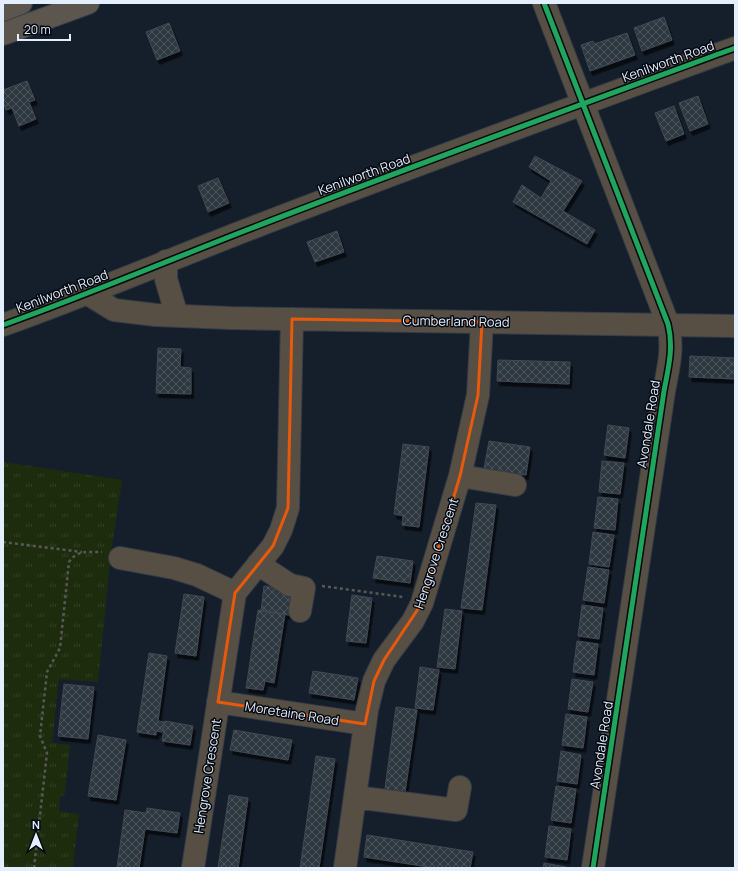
<svg xmlns="http://www.w3.org/2000/svg" width="738" height="871" font-family="Manrope,sans-serif">
<defs>
<pattern id="park-tufts" width="24" height="20" patternUnits="userSpaceOnUse"><rect width="24" height="20" fill="#1d2c0d"/><path d="M3 7l-1-3M5 7V3M7 7l1-3M15 17l-1-3M17 17v-4M19 17l1-3" fill="none" stroke="#334125"/></pattern>
<pattern id="building-cross-hatch" width="8" height="8" patternUnits="userSpaceOnUse"><rect width="8" height="8" fill="#2f3741"/><path d="M0 0l8 8M0 8l8-8" fill="none" stroke="#4d545d"/></pattern>
<filter id="shadow"><feDropShadow dx="2.5" dy="4.5" stdDeviation="0" flood-color="#0009"/></filter>
</defs>
<rect width="100%" height="100%" fill="#151f2b"/>
<path fill="url(#park-tufts)" d="M3,462L122,480L111,552L98,682L59,679L52,743L70,745L65,793L60,798L59,811L79,814L73,868H3Z"/>
<path fill="url(#building-cross-hatch)" stroke="#414954" filter="url(#shadow)" d="M664,17L672,40L642,51L634,28Z
M169,23L180,51L157,60L146,32Z
M627,33L635,55L590,71L581,45L593,41L594,44Z
M27,81L35,100L29,102L36,119L19,126L12,108L6,110L3,101V90Z
M698,96L708,124L690,131L679,103Z
M674,106L684,134L666,141L655,113Z
M535,156L582,181L563,211L595,230L587,244L513,202L522,185L541,198L551,181L529,167Z
M218,178L229,203L208,212L198,186Z
M337,231L344,252L315,262L307,242Z
M158,348L181,349L180,367L191,368V394L156,393Z
M690,356L735,358V379L689,377Z
M498,360L570,362L569,384L497,381Z
M608,425L629,428L625,458L604,455Z
M489,441L530,447L526,475L484,469Z
M403,444L429,447L419,527L402,525L403,516L394,514Z
M602,461L624,463L620,494L599,492Z
M598,497L618,499L615,530L594,528Z
M476,503L496,505L482,610L461,608Z
M593,532L614,535L609,567L589,564Z
M377,556L413,561L410,583L373,578Z
M588,567L609,570L604,603L583,600Z
M264,586L292,591L289,615L261,611Z
M184,594L204,597L196,656L175,653Z
M352,595L372,598L366,643L346,641Z
M582,605L603,608L599,639L578,636Z
M445,609L462,611L455,669L437,667Z
M258,610L285,614L274,683L265,681L263,690L246,688Z
M577,641L598,644L594,675L573,672Z
M149,653L167,656L158,721L164,722L162,732L156,731V735L137,732Z
M420,667L439,670L433,710L415,708Z
M313,671L358,678L354,700L309,693Z
M572,679L593,682L588,712L568,709Z
M64,684L94,687L88,739L58,736Z
M396,707L417,710L404,799L384,796Z
M566,714L587,717L583,748L562,745Z
M165,721L193,726L190,745L162,741Z
M234,730L292,740L288,760L230,750Z
M98,735L126,740L116,800L88,796Z
M561,751L581,755L577,784L557,781Z
M316,756L335,759L319,868H300Z
M556,786L576,789L571,823L551,820Z
M229,795L248,798L238,868H218Z
M147,808L180,813L177,833L145,829L139,868H117L125,810L146,813Z
M549,826L571,829L567,860L545,857Z
M367,835L473,852L470,868H435L364,857Z
M544,863L566,867V868H543Z"/>
<g fill="none" stroke-linecap="round" stroke-linejoin="round">
<defs>
<path id="minor" d="M544,3L668,324C674,348 668,369 664,391L593,868
M166,261V279L177,316
M88,294L114,310L156,315L230,318L735,326
M3,325C87,295 169,260 252,228C412,166 574,107 735,48
M460,476L515,485
M120,558L174,568L197,575L235,593
M258,564L290,585L304,588L300,611
M218,702L365,724
M355,797L456,810L460,787
M193,868L235,593L273,546L281,530L288,508L292,319
M345,868L367,710L374,681L384,660L413,621L422,603L460,476L478,395L482,322"/>
<path id="highway" d="M3,10L21,3
M3,34L88,3"/>
</defs>
<use href="#minor" stroke="#343c47" stroke-width="24"/>
<use href="#highway" stroke="#343c47" stroke-width="24"/>
<path stroke="#5a5856" stroke-width="2.5" stroke-dasharray="3 3" stroke-linecap="butt" d="M3,542L82,552
M322,586L403,597
M34,868L47,753L40,736L47,672L60,648L69,562C77,550 88,552 102,552"/>
<use href="#minor" stroke="#584f44" stroke-width="22"/>
<use href="#highway" stroke="#5d564e" stroke-width="22"/>
<defs>
<path id="cycleway" d="M544,3L668,324C674,348 668,369 664,391L593,868
M3,325C87,295 169,260 252,228C412,166 574,107 735,48"/>
</defs>
<use href="#cycleway" stroke="#030811" stroke-width="8"/>
<use href="#cycleway" stroke="#20a55d" stroke-width="5"/>
</g>
<path fill="none" stroke="#e8590c" stroke-width="3" stroke-linejoin="round" d="M292,319L482,322L478,395L460,476L422,603L384,660L374,681L365,724L218,702L235,593L273,546L288,508Z"/>
<g text-anchor="middle" stroke-width="3" stroke-linejoin="round" paint-order="stroke">
<g font-size="13" fill="#e3effd" stroke="#030811">
<text transform="translate(668 61) rotate(-20)" y="5">Kenilworth Road</text>
<text transform="translate(364 174) rotate(-20)" y="5">Kenilworth Road</text>
<text transform="translate(62 291) rotate(-21)" y="5">Kenilworth Road</text>
<text transform="translate(456 321) rotate(1)" y="5">Cumberland Road</text>
<text transform="translate(648 424) rotate(-81)" y="5">Avondale Road</text>
<text transform="translate(436 553) rotate(-72)" y="5">Hengrove Crescent</text>
<text transform="translate(292 713) rotate(9)" y="5">Moretaine Road</text>
<text transform="translate(601 745) rotate(-81)" y="5">Avondale Road</text>
<text transform="translate(207 776) rotate(-81)" y="5">Hengrove Crescent</text>
</g>
</g>
<rect width="738" height="871" fill="none" stroke="#e3effd" stroke-width="8"/>
<g transform="translate(36 835)" stroke="#030811" stroke-width="3" paint-order="stroke">
<path d="M0-3L7 15L0 10L-7 15Z" fill="#e3effd"/>
<text y="-6" font-size="11" font-weight="bold" text-anchor="middle" fill="#e3effd">N</text>
</g>
<path d="M18 34v6h52v-6" fill="none" stroke="#e3effd" stroke-width="2"/>
<text x="24" y="34" font-size="12" fill="#e3effd" stroke="#030811" stroke-width="3" paint-order="stroke">20 m</text>
</svg>
